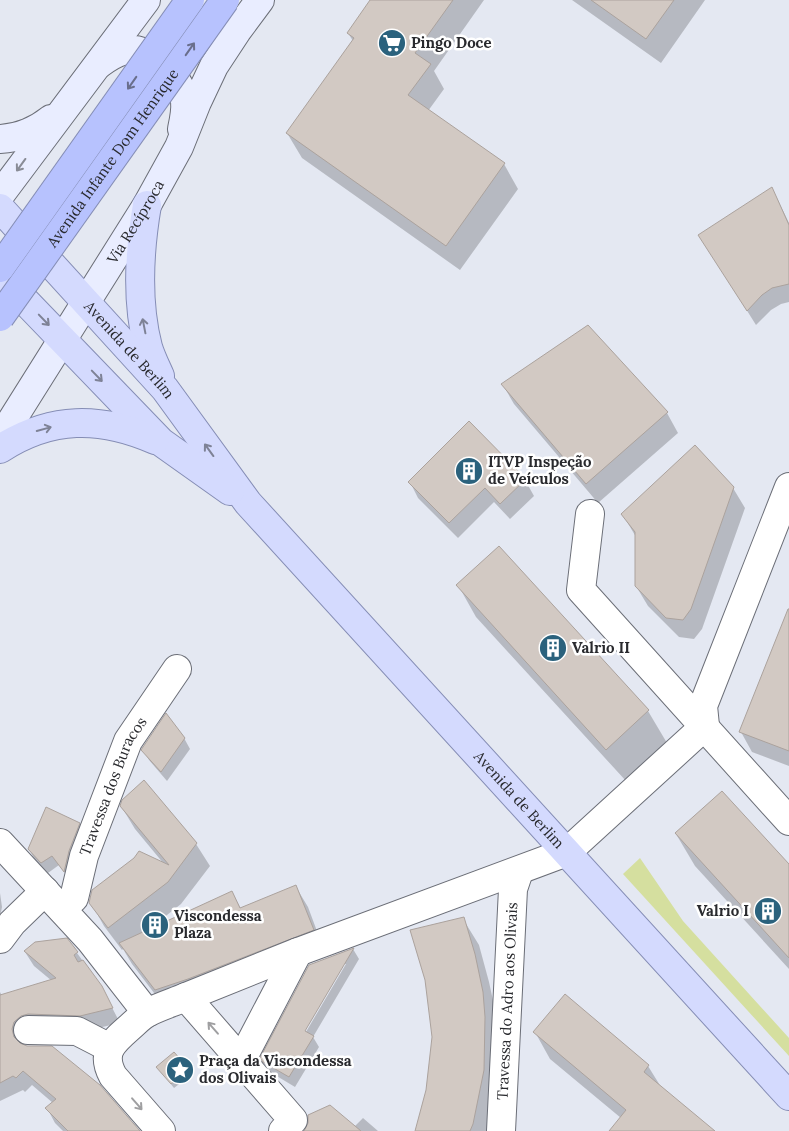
<svg xmlns="http://www.w3.org/2000/svg" width="789" height="1131" font-family="Lora,serif">
<rect width="100%" height="100%" fill="#e4e8f2"/>
<path fill="#d5df9f" d="M640,858L683,921L789,1038V1056L623,874Z"/>
<path fill="#0003" fill-rule="evenodd" d="M372,0H484L434,71L444,89L428,111L504,164L518,189L460,270L302,158L287,133L353,41L348,33Z
M572,0H705L661,63Z
M772,188L789,223V302L781,304L771,310L756,325L709,250Z
M503,385L667,413L678,433L598,503L514,404Z
M469,423L525,480L534,496L510,519L494,502L458,538L418,498L410,482Z
M733,488L745,508L702,629L694,639L679,637L648,606L636,586V537L623,515Z
M499,548L648,711L667,743L626,781L476,617L458,585Z
M789,608V766L752,752L741,732Z
M184,738L190,749L167,781L149,760L143,750Z
M121,806L196,844L210,866L181,904L148,930L232,892L241,909L296,887L308,907L324,950L167,1010L132,964L123,949L122,950L104,926L91,903L164,864L135,829Z
M79,824L85,835L70,880L59,865L48,873L35,860L29,849Z
M676,834L789,866V969L695,866Z
M0,893L2,907L0,917Z
M463,919L479,945L489,982L497,1019L492,1131H427V1090Z
M353,949L359,959L313,1037L319,1047L295,1087L270,1072L261,1058L310,966ZM343,964H346L303,1037L301,1036Z
M25,952L77,953L101,986L120,1023L89,1030L23,1036L20,1045L89,1076L100,1086L139,1131H63L55,1123L47,1108L53,1103L32,1085L25,1092L23,1090L0,1101V992L2,996L52,981L34,966Z
M535,1032L648,1066L661,1087L713,1131H610L621,1118L550,1059Z
M174,1054L191,1075L174,1088L161,1072Z
M363,1118L378,1131H304L354,1127Z"/>
<path fill="#d2c9c3" stroke="#aba29d" d="M370,0H453L415,53L431,64L408,95L505,163L446,246L286,133L354,38L347,33Z
M591,0H674L646,39Z
M772,187L789,225V284L772,288L762,295L747,311L698,235Z
M588,325L668,412L586,484L501,384Z
M469,421L526,479L500,504L485,488L449,523L408,482Z
M695,445L734,487L691,609L683,620L666,618L635,586V532L621,514Z
M499,546L649,710L606,750L456,585Z
M788,609H789V751L739,732Z
M166,713L185,738L161,772L141,750Z
M144,780L197,843L168,882L108,928L89,903L92,890L134,858L139,851L169,865L120,806L122,800Z
M722,791L789,864V958L675,833Z
M46,807L80,823L69,851L64,872L52,856L41,863L28,849Z
M296,885L314,930L188,979L155,990L119,943L232,891L240,908Z
M464,917L475,954L483,992L485,1017L484,1070L473,1124L470,1131H415L426,1090L432,1037L425,980L410,930Z
M67,938L78,952L74,955L78,962L83,960L102,986L113,1008L80,1016L28,1014L21,1016L14,1022L12,1029L14,1037L20,1043L27,1046H52L100,1085L140,1131H68L45,1108L56,1099L23,1071L16,1078L13,1076L0,1083V995L56,978L24,951L35,942Z
M354,948L305,1031L314,1036L289,1077L263,1062L260,1058L309,965Z
M565,994L649,1065L644,1072L715,1131H609L626,1110L533,1032Z
M174,1052L189,1069L171,1084L156,1067Z
M330,1105L361,1131H304L308,1123V1115Z"/>
<g fill="none" stroke-linecap="round" stroke-linejoin="round">
<defs>
<g id="street">
<path d="M590,514L581,590L789,821"/>
<path d="M0,843L90,940L147,1013"/>
<path id="s1" d="M62,909L74,898L84,856L128,741L177,669"/>
<path d="M0,939L12,923L45,891"/>
<path d="M186,997L298,952L567,852L705,726L703,706L789,487"/>
<path d="M28,1030L77,1031L110,1048"/>
<path d="M241,1061L298,952"/>
<path d="M161,1131L113,1076C100,1052 113,1042 130,1027C136,1022 142,1015 149,1012C161,1006 174,1002 186,997L293,1120L283,1131"/>
<path id="s2" d="M501,1131L513,889L519,871"/>
</g>
<g id="secondary">
<path d="M99,64C106,59 115,53 123,51C150,43 180,77 185,101C186,110 184,120 182,129"/>
<path d="M0,139C20,138 36,131 51,119"/>
<path d="M0,195L146,0"/>
<path id="s3" d="M0,439L147,205L179,147L197,102L214,66L237,31L260,0"/>
</g>
<g id="primary">
<path d="M147,205C139,252 136,301 148,347C151,357 156,367 160,376"/>
<path id="s4" d="M0,208L165,389L248,503L789,1096"/>
<path d="M0,275L161,442L230,491"/>
<path d="M0,449C51,416 100,416 155,440"/>
</g>
</defs>
<use href="#street" stroke="#6b6e77" stroke-width="30"/>
<use href="#secondary" stroke="#6b6e77" stroke-width="30"/>
<use href="#primary" stroke="#858db5" stroke-width="30"/>
<use href="#street" stroke="#fff" stroke-width="28"/>
<use href="#secondary" stroke="#e9edff" stroke-width="28"/>
<use href="#primary" stroke="#d4dafe" stroke-width="28"/>
<defs>
<g id="highway-bridge">
<path d="M0,268L190,0"/>
<path id="s5" d="M0,317L225,0"/>
</g>
</defs>
<use href="#highway-bridge" stroke="#858db5" stroke-width="30" stroke-linecap="butt"/>
<use href="#highway-bridge" stroke="#b7c2fe" stroke-width="28"/>
</g>
<defs><path id="oneway-shaft" d="M-6 0H5M1.5-3L5.5 0L1.5 3" fill="none" stroke-width="1.6" stroke-linecap="round" stroke-linejoin="round" transform="scale(1.25)"/></defs>
<g stroke="#696e8c">
<use href="#oneway-shaft" transform="translate(190 49) rotate(-55)"/>
<use href="#oneway-shaft" transform="translate(132 83) rotate(125)"/>
</g>
<use stroke="#898c96" href="#oneway-shaft" transform="translate(21 165) rotate(126)"/>
<g stroke="#7e8296">
<use href="#oneway-shaft" transform="translate(44 320) rotate(46)"/>
<use href="#oneway-shaft" transform="translate(144 326) rotate(-101)"/>
<use href="#oneway-shaft" transform="translate(97 376) rotate(46)"/>
<use href="#oneway-shaft" transform="translate(44 429) rotate(-15)"/>
<use href="#oneway-shaft" transform="translate(209 450) rotate(-126)"/>
</g>
<g stroke="#9f9fa1">
<use href="#oneway-shaft" transform="translate(213 1028) rotate(-131)"/>
<use href="#oneway-shaft" transform="translate(137 1104) rotate(49)"/>
</g>
<defs>
<symbol id="supermarket-disc" viewBox="-11 -11 22 22"><circle r="9.5" fill="#2b627d" stroke="#fff"/><path d="M-6-5.5h2.5l.6 2H6L4.5 2H-2.5L-4.4-4H-6ZM-1.5 3.2a1.3 1.3 0 1 0 .1 0ZM3 3.2a1.3 1.3 0 1 0 .1 0Z" fill="#fff"/></symbol>
<symbol id="building-disc" viewBox="-11 -11 22 22"><circle r="9.5" fill="#2b627d" stroke="#fff"/><path d="M-4-6H4V6H1V3H-1V6H-4ZM-2.5-4.3h1.7v1.8h-1.7ZM.8-4.3h1.7v1.8H.8ZM-2.5-1h1.7V.8h-1.7ZM.8-1h1.7V.8H.8Z" fill="#fff"/></symbol>
<symbol id="sight-disc" viewBox="-11 -11 22 22"><circle r="9.5" fill="#2b627d" stroke="#fff"/><path d="M0-6L1.8-2.2L6-1.7L2.9 1.2L3.7 5.4L0 3.3L-3.7 5.4L-2.9 1.2L-6-1.7L-1.8-2.2Z" fill="#fff"/></symbol>
</defs>
<g fill-rule="evenodd">
<use href="#supermarket-disc" x="376" y="27" width="32" height="32"/>
<use href="#building-disc" x="453" y="455" width="32" height="32"/>
<use href="#building-disc" x="537" y="632" width="32" height="32"/>
<use href="#building-disc" x="752" y="895" width="32" height="32"/>
<use href="#building-disc" x="139" y="909" width="32" height="32"/>
<use href="#sight-disc" x="164" y="1054" width="32" height="32"/>
</g>
<g text-anchor="middle" stroke-width="5" stroke-linejoin="round" paint-order="stroke">
<g font-size="15" font-weight="bold" fill="#292a2e" stroke="#fff" text-anchor="start">
<text x="411" y="48">Pingo Doce</text>
<text x="488" y="467">ITVP Inspeção<tspan x="488" dy="17">de Veículos</tspan></text>
<text x="572" y="653">Valrio II</text>
<text x="749" y="916" text-anchor="end">Valrio I</text>
<text x="174" y="921">Viscondessa<tspan x="174" dy="17">Plaza</tspan></text>
<text x="199" y="1066">Praça da Viscondessa<tspan x="199" dy="17">dos Olivais</tspan></text>
</g>
<g font-size="15" fill="#292a2e" stroke="#fff">
<text dy="5" stroke="none"><textPath href="#s5" startOffset="195">Avenida Infante Dom Henrique</textPath></text>
<text dy="5" stroke="none"><textPath href="#s3" startOffset="256">Via Recíproca</textPath></text>
<text dy="5" stroke="none"><textPath href="#s4" startOffset="192">Avenida de Berlim</textPath></text>
<text dy="5" stroke="none"><textPath href="#s1" startOffset="135">Travessa dos Buracos</textPath></text>
<text dy="5" stroke="none"><textPath href="#s4" startOffset="788">Avenida de Berlim</textPath></text>
<text dy="5" stroke="none"><textPath href="#s2" startOffset="130">Travessa do Adro aos Olivais</textPath></text>
</g>
</g>
</svg>
